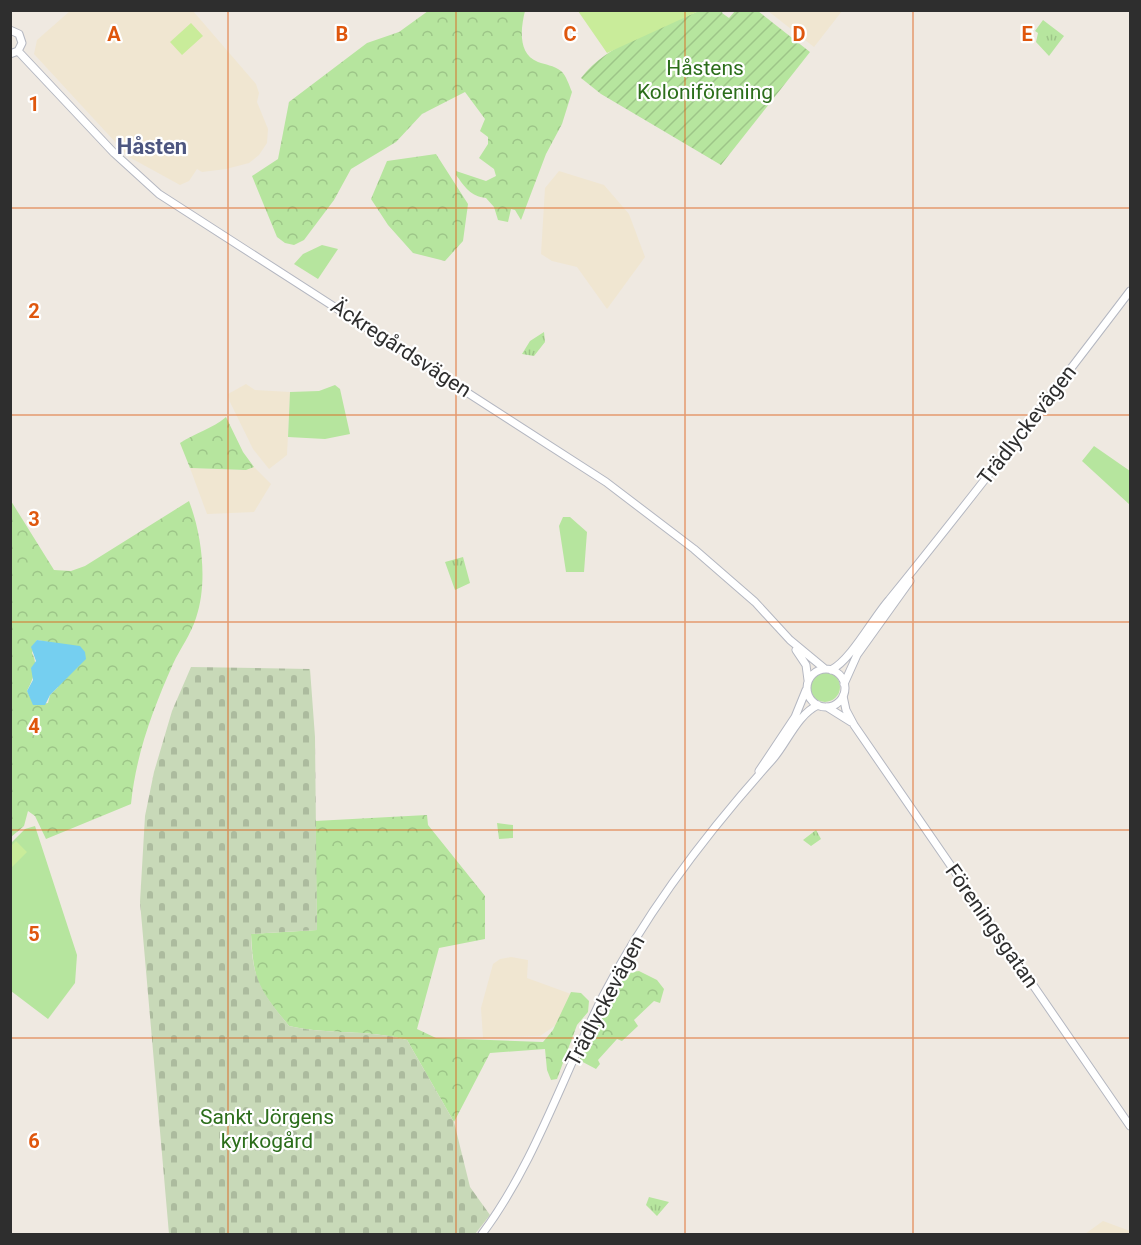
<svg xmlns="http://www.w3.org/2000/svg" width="1141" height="1245" font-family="Roboto,sans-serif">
<defs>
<pattern id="forest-crowns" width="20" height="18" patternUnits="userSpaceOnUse" patternTransform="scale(1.5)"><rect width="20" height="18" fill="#b6e59e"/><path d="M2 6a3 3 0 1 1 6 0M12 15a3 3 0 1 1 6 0" fill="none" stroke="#9dc588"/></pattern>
<pattern id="cemetery-stones" width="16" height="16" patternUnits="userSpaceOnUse" patternTransform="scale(1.5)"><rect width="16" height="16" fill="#c8d9b8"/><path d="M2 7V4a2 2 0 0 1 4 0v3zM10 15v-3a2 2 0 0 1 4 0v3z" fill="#acbb9e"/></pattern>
<pattern id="park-tufts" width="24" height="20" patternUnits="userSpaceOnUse" patternTransform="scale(1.5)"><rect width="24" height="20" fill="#b6e59e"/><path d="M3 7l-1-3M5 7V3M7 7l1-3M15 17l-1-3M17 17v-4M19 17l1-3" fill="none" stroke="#9dc588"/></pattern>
<pattern id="garden-furrows" width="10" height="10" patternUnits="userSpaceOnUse" patternTransform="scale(1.5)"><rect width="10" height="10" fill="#b6e59e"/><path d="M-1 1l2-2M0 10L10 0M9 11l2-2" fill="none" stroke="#9dc588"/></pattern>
</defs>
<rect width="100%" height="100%" fill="#efe9e1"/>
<path fill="#f0e6d1" d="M70,11H193L256,84L259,93L257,102L268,129L267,143L259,155L249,163L226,169L202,172L197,169L189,181L180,185L129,157L34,54L37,40Z
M768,11H842L814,47Z
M559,171L604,185L629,214L645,257L607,309L577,267L552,261L541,254L545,188Z
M246,384L255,390L290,392L287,455L269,469L253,449L230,402L228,394Z
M254,467L271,484L254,512L207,514L190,468L246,470Z
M511,957L528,960L527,978L571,994L556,1025L540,1036L483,1038L481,1008L493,964L500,959Z
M1103,1221L1130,1231V1234H1085Z"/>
<path fill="#b6e59e" d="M322,245L338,249L318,279L294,264L303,254Z
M335,385L340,389L350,434L325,439L288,437L290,392L319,391Z
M1094,446L1130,471V505L1082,461Z
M563,517H570L587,532L584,572H566L559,526Z
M810 687a15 15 0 1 1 30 0a15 15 0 1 1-30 0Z
M35,826L77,955L75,983L48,1019L11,991L10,844L25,829Z"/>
<path fill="url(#forest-crowns)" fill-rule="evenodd" d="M428,11H525C521,27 517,54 538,62C546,65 553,65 561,71C566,75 569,85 572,92L562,124L546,154L521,220L515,210L511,209L508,222L498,220L494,207L486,198C470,196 465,187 456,175V171L486,181L496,176L494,169L479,158L488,144V137L480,131L485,119L465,92L422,114L396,142L351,169L334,200L304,240L294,245L285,243L277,237L252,176L278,159L289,102L367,43L399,32Z
M436,154L468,204L463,241L445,261L413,253L388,225L371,199L387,161Z
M226,417L243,452L254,467L246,470L190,468L180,443C195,433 212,429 226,417Z
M11,501L54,570L71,571L85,566L189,501C202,535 208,583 196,618C191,634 180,649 173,664C153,709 136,754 131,804L46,839L35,816L28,811L24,826L11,837ZM37,640L54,643L58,687L50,695L48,703L34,705L27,691C33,679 39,665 32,653Z
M427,815L428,825L485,896V939L439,948L417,1029L436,1038L543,1042L553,1030L571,992L581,993L589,1001L588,1012L577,1025L557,1079L551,1080L547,1070L545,1049L490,1053L454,1122L407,1040C368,1029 328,1035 289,1026C258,988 254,984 251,934L317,930L315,821Z
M639,971L657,980L664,989L660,1003L654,1001L634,1020L638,1026L622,1041L617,1039L598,1060L600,1064L596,1069L579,1060L623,979L631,972Z"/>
<path fill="url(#cemetery-stones)" d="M191,667L310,669L315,737L317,930L251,934C252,980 261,991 289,1026C328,1035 368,1029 407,1040L454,1122L470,1187L490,1215L475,1234H169L140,902L145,816L154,772L172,711Z"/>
<path fill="url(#park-tufts)" d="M1043,20L1064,36L1049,56L1036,42L1038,33L1035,31Z
M544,332L545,342L534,356L522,354L530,341Z
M463,557L470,583L455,590L445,562Z
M497,823L513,825V838L499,839Z
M816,830L821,839L811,846L803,840Z
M649,1197L669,1202L657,1216L646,1205Z"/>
<path fill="url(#garden-furrows)" d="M699,11H723L722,13L729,18L735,11H758L810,52L721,165L601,94L581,78C608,43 659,28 699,11Z"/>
<path fill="#c9ec9a" d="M578,11H699L607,53Z
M191,23L203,36L182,55L170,42Z
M16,841L27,852L12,867L11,846Z"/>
<path fill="#75cff0" d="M37,640L80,646L85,652L86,659L50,695L45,705H33L27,691L33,680L31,668L36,661L31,647Z"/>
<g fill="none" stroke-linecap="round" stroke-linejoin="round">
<defs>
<path id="minor" d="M10,30L19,34L22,43L18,51L10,54
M18,51L114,153L159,194L606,482L694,549L755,602L790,640L825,669
M796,650L806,665L808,680
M807 688a19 19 0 1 1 38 0a19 19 0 1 1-38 0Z
M831,670C851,660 873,618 889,600C971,499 1051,395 1130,291
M844,684L857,655L910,581
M843,696L846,710L854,725L1130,1126
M827,707L851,722
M759,771L795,717L806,690
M482,1234C535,1163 563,1075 603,996C647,911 708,831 772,760C787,743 797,715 818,705"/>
</defs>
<use href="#minor" stroke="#b4b7c1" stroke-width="9"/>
<use href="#minor" stroke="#fff" stroke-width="7"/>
</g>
<path fill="none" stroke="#df570e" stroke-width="1.5" stroke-opacity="0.55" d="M228,10V1234M456,10V1234M685,10V1234M913,10V1234M10,208H1130M10,415H1130M10,622H1130M10,830H1130M10,1038H1130"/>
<g text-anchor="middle" stroke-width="4.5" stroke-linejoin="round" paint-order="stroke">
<g font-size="21" fill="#2c6e1b" stroke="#fff">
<text x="705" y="75">Håstens<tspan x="705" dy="24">Koloniförening</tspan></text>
<text x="267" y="1124">Sankt Jörgens<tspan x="267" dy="24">kyrkogård</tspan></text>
</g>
<g font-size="21" fill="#2e2e2e" stroke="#fff">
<text transform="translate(401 348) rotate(33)" y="7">Äckregårdsvägen</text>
<text transform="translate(1027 425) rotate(-52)" y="7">Trädlyckevägen</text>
<text transform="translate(992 926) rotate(55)" y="7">Föreningsgatan</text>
<text transform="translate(605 1001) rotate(-62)" y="7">Trädlyckevägen</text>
</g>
<g font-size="22" font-weight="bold" fill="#4d5680" stroke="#fff">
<text x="152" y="154">Håsten</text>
</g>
</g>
<g font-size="20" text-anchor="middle" font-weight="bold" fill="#df570e" stroke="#fff" stroke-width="4.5" stroke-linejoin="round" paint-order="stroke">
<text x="114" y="41">A</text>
<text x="342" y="41">B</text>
<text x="570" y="41">C</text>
<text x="799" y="41">D</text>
<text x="1027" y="41">E</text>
<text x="34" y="111">1</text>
<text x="34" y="318">2</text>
<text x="34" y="526">3</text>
<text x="34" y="733">4</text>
<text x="34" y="941">5</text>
<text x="34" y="1148">6</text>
</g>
<rect width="1141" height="1245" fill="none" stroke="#2e2e2e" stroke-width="24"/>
</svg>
